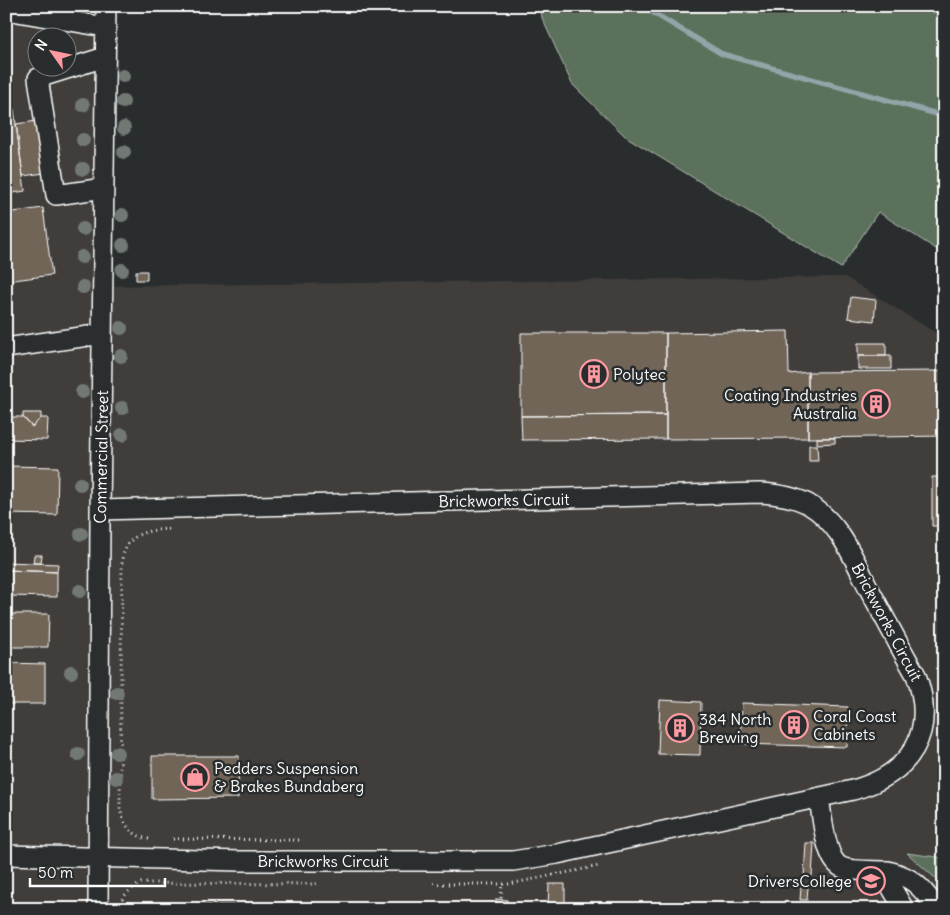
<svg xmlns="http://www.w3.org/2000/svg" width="950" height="915" font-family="Delius,sans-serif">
<rect width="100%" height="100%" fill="#2a2d2e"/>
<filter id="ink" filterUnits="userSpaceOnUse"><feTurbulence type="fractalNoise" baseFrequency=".02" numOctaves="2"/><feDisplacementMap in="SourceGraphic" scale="10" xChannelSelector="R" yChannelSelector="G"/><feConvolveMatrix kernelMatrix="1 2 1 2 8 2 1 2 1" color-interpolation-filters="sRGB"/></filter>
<g filter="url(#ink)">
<path fill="#3f3e3b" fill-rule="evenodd" d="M6,6H107L105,286L845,277L944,338V909H6ZM38,38H68V68H38Z"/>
<path fill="#5b715c" stroke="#adb8ae" d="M540,6H944V254L878,212L841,268L625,136L572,84L542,18Z
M907,853L944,858V886Z"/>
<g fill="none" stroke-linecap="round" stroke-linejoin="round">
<path stroke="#93a5a8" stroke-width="5.5" d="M642,6L722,54L944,116"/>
</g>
<path fill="#716558" stroke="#fff" d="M14,109L25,191L6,194V110Z
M37,121L44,173L23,176L16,124Z
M43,208L52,275L6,281V213Z
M136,271H147V280H136Z
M851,297L876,300L874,321L848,318Z
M788,331L789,374L808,372V438L666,439V333Z
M521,333H666V415L521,416Z
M858,343H886V356H858Z
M858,356H891V369H858Z
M944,371V436L808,438V372Z
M23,413H41V418L32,427L23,417Z
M666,415V439L522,440L521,416Z
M6,417H23L32,427L41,418H48L47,440L6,439Z
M817,438H835V443L817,444Z
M809,445H817L818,461H809Z
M6,466L58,467L57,515L6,514Z
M932,477H944V526H932Z
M34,555H42L41,563H33Z
M6,562L58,564L57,572L6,570Z
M6,570L57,572V597L6,596Z
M6,614H49L48,647H6Z
M6,663L45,664V704H6Z
M660,700L701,702L700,755L658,754Z
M742,703L848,707L847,747L740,744Z
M152,756H239L238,798L152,799Z
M806,843H814L812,876H804Z
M549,884H565V906H548Z
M801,887H808L807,900H800Z
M496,899L507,900V906H496Z
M175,904L245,905V909H175Z
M477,906H569V909H477Z"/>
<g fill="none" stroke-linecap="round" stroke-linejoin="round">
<defs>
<path id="minor" d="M6,10L105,27
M104,188L56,195L38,78L105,57
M6,348L102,334
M819,798C822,815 825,859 841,867C852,872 875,870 888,871
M6,855L240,861H513L557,854L853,790C911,774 937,733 916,675C899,646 884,616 868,587C853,557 839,522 808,504C793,496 777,494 760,493L100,510
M98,909L100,516L106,6
M904,909L891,887L888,871C913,877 921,887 936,907"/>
</defs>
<use href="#minor" stroke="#fff" stroke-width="22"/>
<path stroke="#fff" stroke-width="3" stroke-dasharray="1 4" stroke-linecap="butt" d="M149,839C132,836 123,825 120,808L122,559C128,533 146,530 170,529
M173,839L300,840
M433,884H509L599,866
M501,898L502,885
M119,909C121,896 130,889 141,883L318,884"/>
<use href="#minor" stroke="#2a2d2e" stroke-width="19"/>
</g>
<g fill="#727974">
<circle cx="123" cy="76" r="7"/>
<circle cx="123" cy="102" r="7"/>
<circle cx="83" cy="105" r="7"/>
<circle cx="124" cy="128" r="7"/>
<circle cx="83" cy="140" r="7"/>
<circle cx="124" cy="152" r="7"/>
<circle cx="83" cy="169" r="7"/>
<circle cx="122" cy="215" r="7"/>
<circle cx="83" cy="229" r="7"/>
<circle cx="123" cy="245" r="7"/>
<circle cx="82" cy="257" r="7"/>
<circle cx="122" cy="270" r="7"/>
<circle cx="83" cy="287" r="7"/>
<circle cx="121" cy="328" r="7"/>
<circle cx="121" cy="356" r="7"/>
<circle cx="82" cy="392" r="7"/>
<circle cx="122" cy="408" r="7"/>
<circle cx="122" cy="435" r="7"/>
<circle cx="80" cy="484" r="7"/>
<circle cx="81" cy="534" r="7"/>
<circle cx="80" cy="591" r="7"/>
<circle cx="71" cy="672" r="7"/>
<circle cx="117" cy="693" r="7"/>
<circle cx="117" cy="753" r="7"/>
<circle cx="78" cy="754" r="7"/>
<circle cx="116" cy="778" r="7"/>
</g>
</g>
<defs>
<symbol id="building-ring" viewBox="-11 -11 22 22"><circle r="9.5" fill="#2a2d2e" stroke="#ff9aa2" stroke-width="1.5"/><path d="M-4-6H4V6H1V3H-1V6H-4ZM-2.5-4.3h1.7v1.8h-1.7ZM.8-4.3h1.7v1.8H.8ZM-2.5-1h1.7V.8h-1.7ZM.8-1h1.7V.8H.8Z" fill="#ff9aa2"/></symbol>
<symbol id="shop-ring" viewBox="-11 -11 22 22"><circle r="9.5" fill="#2a2d2e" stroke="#ff9aa2" stroke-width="1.5"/><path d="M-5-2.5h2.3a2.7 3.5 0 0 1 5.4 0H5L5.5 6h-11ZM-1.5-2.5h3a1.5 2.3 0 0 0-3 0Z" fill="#ff9aa2"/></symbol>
<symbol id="school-ring" viewBox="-11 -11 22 22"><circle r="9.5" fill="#2a2d2e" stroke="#ff9aa2" stroke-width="1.5"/><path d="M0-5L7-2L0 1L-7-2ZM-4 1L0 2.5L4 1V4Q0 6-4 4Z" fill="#ff9aa2"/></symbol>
</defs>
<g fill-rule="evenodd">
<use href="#building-ring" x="578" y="358" width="32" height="32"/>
<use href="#building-ring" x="860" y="388" width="32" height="32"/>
<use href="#building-ring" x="778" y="709" width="32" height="32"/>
<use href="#building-ring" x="664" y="712" width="32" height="32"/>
<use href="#shop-ring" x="179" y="761" width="32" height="32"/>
<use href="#school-ring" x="855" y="865" width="32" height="32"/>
</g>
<g text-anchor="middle" stroke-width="5" stroke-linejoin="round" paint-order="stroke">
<g font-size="16" fill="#fff" stroke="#2a2d2e" text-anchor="start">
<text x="613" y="380">Polytec</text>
<text x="857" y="401" text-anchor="end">Coating Industries<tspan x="857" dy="18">Australia</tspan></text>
<text x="813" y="722">Coral Coast<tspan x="813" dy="18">Cabinets</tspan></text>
<text x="699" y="725">384 North<tspan x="699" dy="18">Brewing</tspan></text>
<text x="214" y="774">Pedders Suspension<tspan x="214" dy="18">&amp; Brakes Bundaberg</tspan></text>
<text x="852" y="887" text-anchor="end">DriversCollege</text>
</g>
<g font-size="16" fill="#fff" stroke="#2a2d2e">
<text transform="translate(101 457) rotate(-89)" y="6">Commercial Street</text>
<text transform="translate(504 500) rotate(-1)" y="6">Brickworks Circuit</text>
<text transform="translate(887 622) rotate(62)" y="6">Brickworks Circuit</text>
<text x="323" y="867">Brickworks Circuit</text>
</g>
</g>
<rect width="950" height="915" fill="none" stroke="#2a2d2e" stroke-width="25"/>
<rect x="12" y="12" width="925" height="890" fill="none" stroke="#fff" stroke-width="2" filter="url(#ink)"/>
<g transform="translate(52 52) rotate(303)"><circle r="24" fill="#2a2d2e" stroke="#7f8182"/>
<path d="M0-4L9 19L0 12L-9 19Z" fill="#ff9aa2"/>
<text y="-8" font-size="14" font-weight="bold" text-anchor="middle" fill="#ffffff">N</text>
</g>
<path d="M30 878v8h135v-8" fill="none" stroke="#ffffff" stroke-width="2.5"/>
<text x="38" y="878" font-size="15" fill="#ffffff" stroke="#2a2d2e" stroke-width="4" paint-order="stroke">50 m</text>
</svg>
